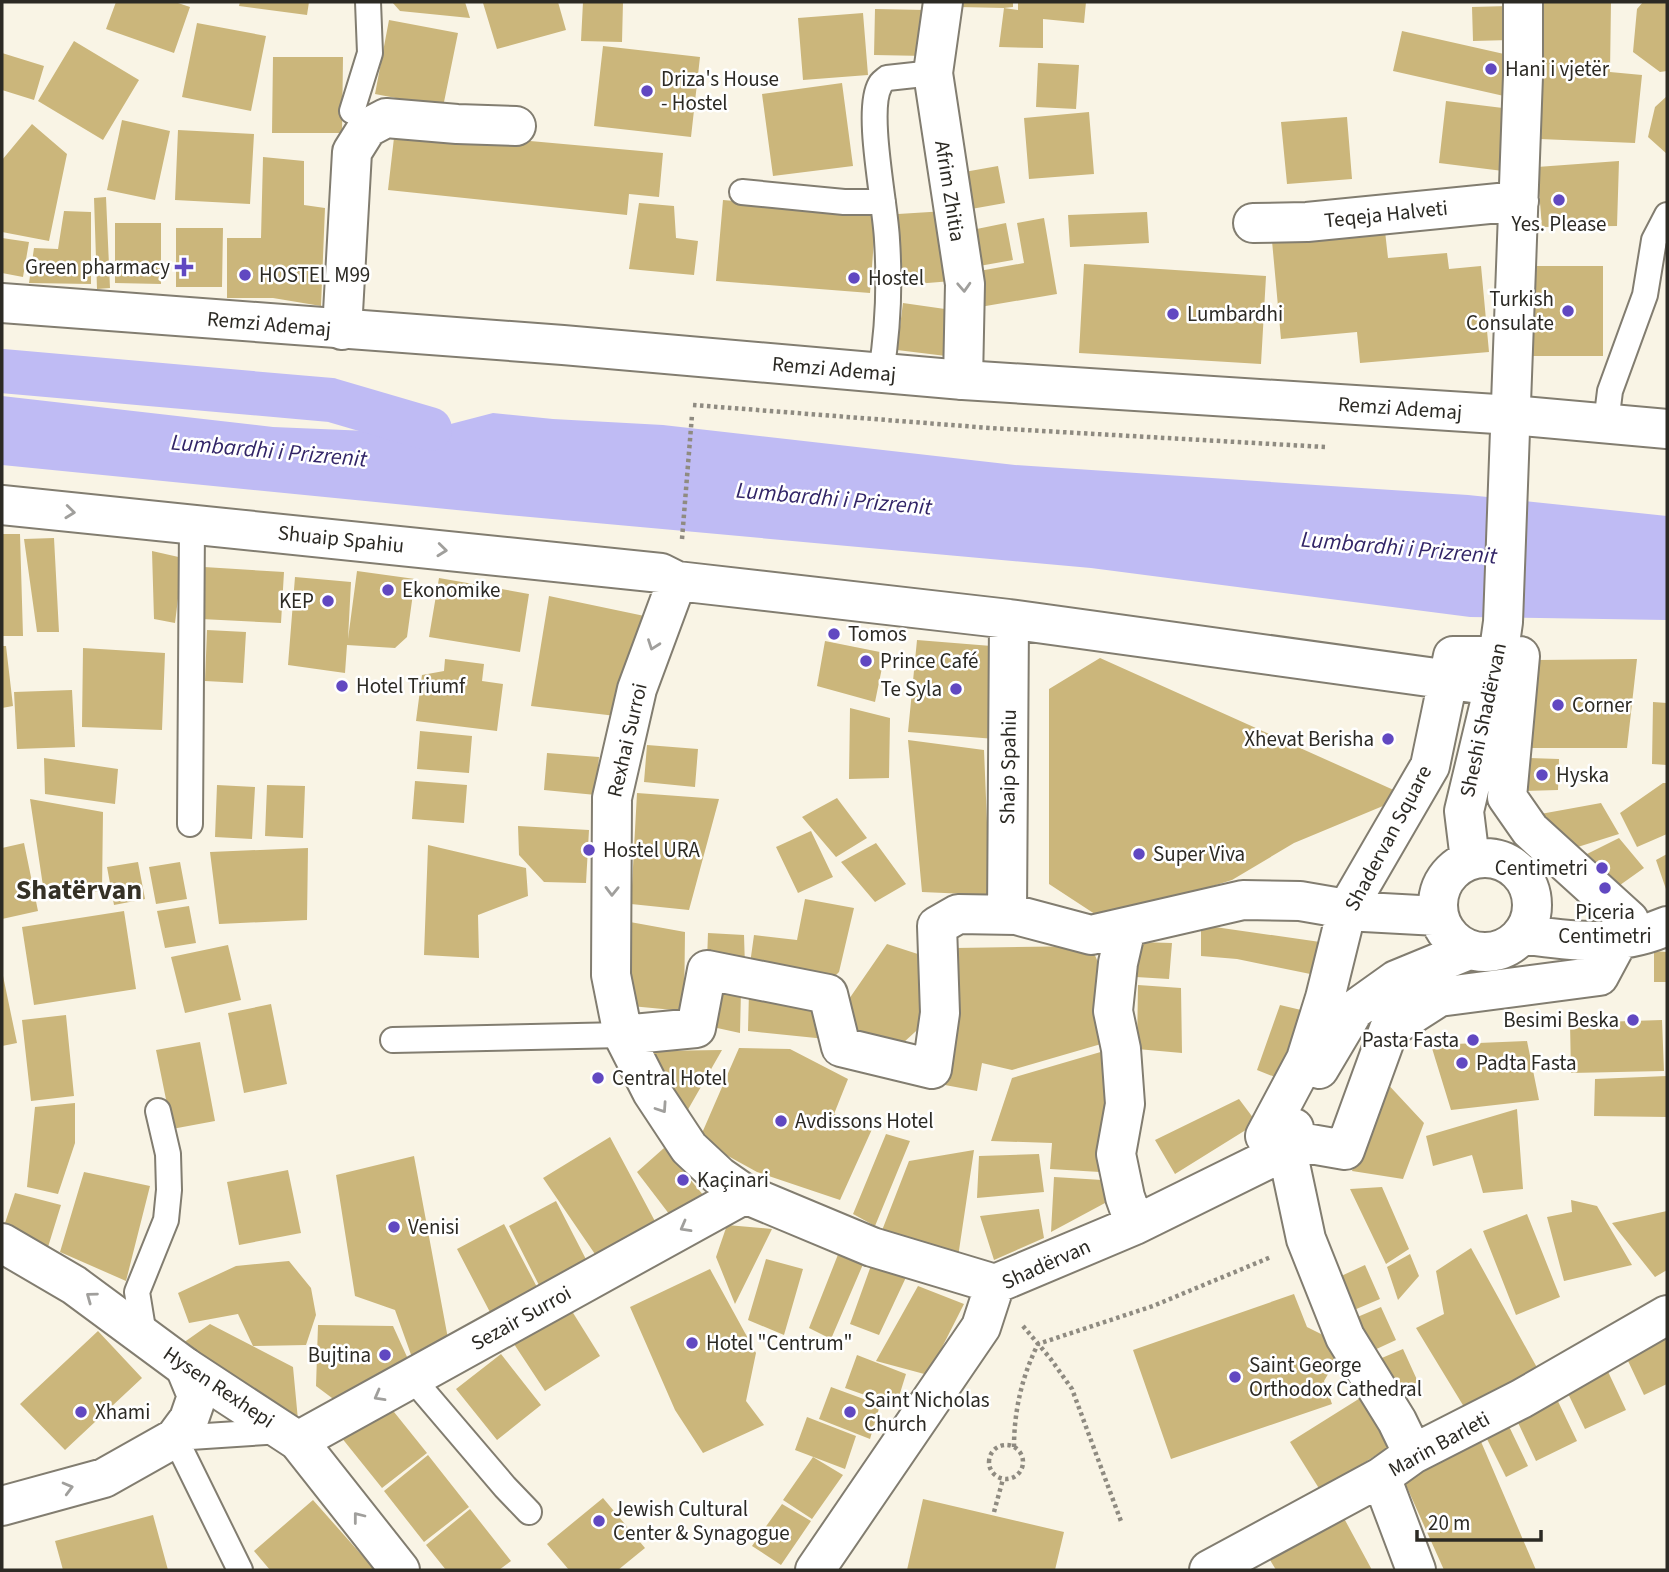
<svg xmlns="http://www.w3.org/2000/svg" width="1669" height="1572" font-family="'Source Sans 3',sans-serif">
<rect width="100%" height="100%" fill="#f9f4e5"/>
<path fill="#bfbbf4" d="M2,396L273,427L416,433L493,413L553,419L663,425L1015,465L1468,495L1667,516V620L1470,617L1091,568L507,515L2,465Z"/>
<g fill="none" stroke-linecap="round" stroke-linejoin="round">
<path stroke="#bfbbf4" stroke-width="44" d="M2,371L331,400L430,429"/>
</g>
<path fill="#cbb67b" d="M116,2H175L190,7L174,53L106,29Z
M240,2H309L307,15L239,6Z
M392,2H465L470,18L400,11Z
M558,2L566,30L497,49L483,3Z
M583,2H623L622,42L581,41Z
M961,2H1013V7L1004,8L1018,10V2H1086L1084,23L1043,19V48L999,47L1004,8L959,7Z
M1538,2H1611L1610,72L1642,75L1635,143L1540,139Z
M1643,2H1667V71L1660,72L1633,52L1637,9Z
M1509,6L1510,40L1473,41L1472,7Z
M875,9L926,10V56L874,55Z
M863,13L868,75L803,80L798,18Z
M389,20L458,33L443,107L375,94Z
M197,23L266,36L251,111L182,97Z
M1402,31L1513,56L1504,96L1393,71Z
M74,41L139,80L103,140L38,101Z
M603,46L700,57L691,137L594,126Z
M2,53L44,66L34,100L2,90Z
M273,57H343L342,133H272Z
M1038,63L1079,65L1076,109L1036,107Z
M842,83L853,166L773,176L762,94Z
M1667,96V154L1648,137L1655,107Z
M1446,101L1511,109L1503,171L1439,163Z
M1089,112L1094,174L1029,179L1024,118Z
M1347,117L1352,179L1287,184L1281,122Z
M122,120L170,131L155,200L107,190Z
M32,124L67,154L49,241L2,232V160Z
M395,129L663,153L659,197L629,194L627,215L388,190Z
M178,130L254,134L250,204L175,200Z
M263,157L304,161V205L325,208L321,306L273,298H227V238H261Z
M1619,161L1617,226L1542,227L1537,167Z
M998,166L1005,203L960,211L953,174Z
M106,197L110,288L97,289L94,198Z
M723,200L876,213L870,293L716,281Z
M639,203L674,206L676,238L698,241L694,275L629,269Z
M64,211L91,212V284L29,283L34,248L58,249Z
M946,211L952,281L903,285L898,214Z
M1147,212L1149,243L1070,247L1068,215Z
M1044,218L1057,294L974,308L968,273L1024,263L1017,223Z
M115,223H161V284L115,283Z
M1006,223L1013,260L968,268L962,232Z
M176,228H223L222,287H176Z
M1385,231L1388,258L1447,253L1449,269L1481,266L1489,352L1360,363L1357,332L1281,339L1272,241Z
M2,238L29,242L23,277L2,273Z
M1084,264L1266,276L1261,364L1079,353Z
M1532,266H1603V356H1533Z
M903,303L952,310L946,356L897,350Z
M2,534H20L23,636H2Z
M54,538L59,632H37L24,539Z
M152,551L183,558L175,623L154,619Z
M204,567L284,572L281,623L201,619Z
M357,571L415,579L407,637L395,648L347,645L345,673L288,665L295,577L351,582L348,639Z
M439,578L529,594L520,652L429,637Z
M549,596L654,618L616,716L531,706Z
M207,630L246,632L243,683L205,681Z
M917,640L1004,647L995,739L908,732Z
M825,641L885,653L875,702L817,686Z
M2,646H6L13,706L2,708Z
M83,648L165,653L162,730L82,727Z
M1100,658L1407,796L1294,843L1232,880L1104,920L1049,884V689Z
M445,659L484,664L482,681L503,684L497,731L416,721L422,675L444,671Z
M1637,659L1627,748H1525L1536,660Z
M72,690L75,747L17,749L14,692Z
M1653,702L1667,703V765L1652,764Z
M850,708L890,718L889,778L849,779Z
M420,731L472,736L469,773L417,769Z
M908,740L984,750L990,895L922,892Z
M647,745L698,749L695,787L644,782Z
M547,753L599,757L596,795L544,790Z
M44,758L118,769L115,804L45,794Z
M1529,758L1559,759L1558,790L1523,791Z
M415,781L467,785L464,823L412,819Z
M1663,783H1667V834L1637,847L1620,813Z
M217,785L255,787L252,839L215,837Z
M267,785L305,786L303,838L265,836Z
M637,793L719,799L689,910L631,904Z
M837,798L867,838L836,857L802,817Z
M30,799L103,812L102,892L43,886Z
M1601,803L1619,834L1565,851L1535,815Z
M518,826L589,830L586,883L544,882L519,855Z
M811,831L833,877L798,893L776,847Z
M1619,838L1644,868L1606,895L1575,860Z
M24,843L38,911L2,919V848Z
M876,843L906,884L875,902L841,862Z
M428,845L526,868L528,896L478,915L479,958L424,955Z
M308,848L307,920L219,924L210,852Z
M1667,854V892L1656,860Z
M138,862L145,899L114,905L107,867Z
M180,862L187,899L156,904L149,867Z
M805,899L854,908L839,972L832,979L749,971L754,935L797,940Z
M189,906L196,943L165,948L157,911Z
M124,911L136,989L34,1005L22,927Z
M630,922L685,932L684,1011L631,1006Z
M1201,925L1334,944L1325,977L1237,959L1201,956Z
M708,933L744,935L745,967L707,961Z
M1138,942L1172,943L1169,979L1136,977Z
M887,944L927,957L937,1012L892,1053L850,1033L849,999Z
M228,945L241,1000L185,1013L171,957Z
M1091,946L1106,981L1108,1042L1012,1070L982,1063L977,1091L945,1085L955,948Z
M1654,951L1667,952V982H1654Z
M2,971L17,1043L2,1046Z
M1138,985L1181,988L1182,1053L1137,1049Z
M712,987L741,991L740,1033L708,1026Z
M749,992L807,1003L826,1039L748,1031Z
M271,1004L287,1084L244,1093L228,1013Z
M1280,1005L1318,1014L1285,1081L1257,1070Z
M66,1015L74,1096L31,1101L22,1020Z
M1662,1020L1664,1071L1571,1073L1570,1023Z
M1527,1041L1539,1100L1451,1110L1431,1045Z
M200,1042L215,1121L172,1129L156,1050Z
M739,1048L790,1049L848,1079L834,1114L873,1127L840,1200L757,1172L699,1140Z
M722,1050L682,1120L650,1051Z
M1104,1051L1110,1092L1100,1172L1050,1169L1052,1143L991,1141L1012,1078Z
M1667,1076V1117L1594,1116L1595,1079Z
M1383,1079L1424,1123L1403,1179L1352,1171Z
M1239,1099L1257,1123L1175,1174L1155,1140Z
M75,1103V1143L58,1194L27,1187L35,1107Z
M1517,1109L1523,1189L1483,1193L1472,1155L1433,1166L1426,1136Z
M886,1134L910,1141L875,1226L853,1214Z
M610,1137L657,1225L599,1260L543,1178Z
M664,1148L704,1196L676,1223L637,1172Z
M974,1150L958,1257L881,1233L909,1161Z
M1039,1154L1044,1192L977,1198L979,1156Z
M414,1156L449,1344L414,1363L395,1310L355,1296L336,1175Z
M288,1170L301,1233L239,1245L227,1182Z
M84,1172L150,1186L126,1281L60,1252Z
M1054,1177L1102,1180L1105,1203L1051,1232Z
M1382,1187L1409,1249L1386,1264L1350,1189Z
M15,1193L61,1205L48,1247L3,1229Z
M1571,1200L1597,1206L1632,1265L1564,1281L1547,1217L1572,1212Z
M556,1201L591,1269L543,1293L509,1226Z
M1039,1209L1044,1238L994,1260L980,1216Z
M1667,1211V1270L1655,1277L1612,1223Z
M1527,1214L1560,1297L1516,1315L1483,1231Z
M504,1224L539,1291L492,1316L457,1249Z
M727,1225L772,1229L735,1304L716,1257Z
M841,1247L867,1255L831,1339L809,1328Z
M1471,1248L1540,1373L1472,1420L1416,1328L1444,1314L1436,1271Z
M1410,1254L1419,1276L1398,1300L1387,1267Z
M766,1259L803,1269L784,1335L748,1320Z
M873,1260L908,1273L879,1335L850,1324Z
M289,1261L311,1288L316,1315L306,1345L253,1346L238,1314L189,1323L178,1293L236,1266Z
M1365,1265L1380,1299L1354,1310L1339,1277Z
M710,1269L756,1353L746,1401L764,1425L703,1453L675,1410L630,1307Z
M918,1286L964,1304L928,1375L876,1361Z
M1294,1294L1307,1327L1325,1336L1334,1354V1364L1324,1381L1332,1404L1171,1459L1133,1350Z
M1381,1307L1396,1340L1370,1352L1355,1318Z
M570,1308L600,1356L545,1391L514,1344Z
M210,1324L293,1367L298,1420L183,1343Z
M318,1325L393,1326L413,1370L344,1407L316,1386Z
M98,1331L142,1378L65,1450L20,1404Z
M1667,1336V1384L1644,1395L1621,1346Z
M1403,1349L1418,1382L1392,1394L1377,1360Z
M501,1354L541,1405L497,1440L456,1389Z
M857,1355L906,1374L896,1406L845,1388Z
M1603,1361L1626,1410L1585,1429L1562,1381Z
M831,1387L880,1405L870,1439L819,1419Z
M1373,1390L1404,1438L1320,1490L1290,1442Z
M1554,1393L1577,1441L1536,1461L1513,1412Z
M386,1402L427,1453L382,1488L341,1437Z
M807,1417L856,1436L845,1469L795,1450Z
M1505,1418L1528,1466L1506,1477L1483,1431Z
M1479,1437L1536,1570H1444L1401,1474Z
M428,1455L469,1507L424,1542L384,1491Z
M813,1457L843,1475L812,1519L783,1500Z
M603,1498L645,1548L618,1570H569L547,1544Z
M923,1499L1064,1532L1055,1570H907Z
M313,1500L375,1570H270L254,1551Z
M782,1504L811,1521L781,1565L752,1546Z
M470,1509L511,1561L499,1570H446L426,1545Z
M1339,1509L1372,1570H1276L1264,1550Z
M153,1515L168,1570H63L55,1541Z"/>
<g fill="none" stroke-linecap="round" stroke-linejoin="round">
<defs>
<path id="lane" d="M352,111L370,53L368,2
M742,192L844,202H883
M881,373C888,329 890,285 887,240C886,207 865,111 880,85C881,82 885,80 887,78L933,73
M1606,423L1610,391L1645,295L1654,240L1667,215
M190,824L192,524
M393,1040L623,1035
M144,1335L137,1292L166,1220L169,1190L168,1154L158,1111
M412,1378L505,1487L529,1512
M240,1570L175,1438L282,1431"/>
<path id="street" d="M943,2L933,73L965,284L963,380
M1253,223L1307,222L1519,201
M342,330L352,152L367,128L386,118L457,124L516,126
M2,505L661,573L677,581L1009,619L1494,686
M677,581L637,689L612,798L611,975L623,1035L652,1092L689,1148L719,1176L745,1194L872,1247L995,1284
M1453,656H1520L1507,797L1530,830L1629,920L1599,976L1439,997L1389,1029L1345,1150L1265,1136L1306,1059L1325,998L1347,909L1430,766Z
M1438 905a47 47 0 1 1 94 0a47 47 0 1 1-94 0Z
M1470,860L1464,811L1494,686L1503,622L1523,76V2
M1007,915L1009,619
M1126,928L1118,963L1113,1011L1121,1049L1125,1104L1116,1154L1125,1197L1135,1225
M1522,934C1572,942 1620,947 1667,926
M623,1035L696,1028L707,970L828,994L841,1047L932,1069L940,1013L937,926L958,914L1016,915L1091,935L1243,900L1300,901L1364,912L1438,916
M1319,1069L1354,1010L1396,980L1469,950
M1294,1128L1287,1150L1306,1239L1345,1337L1397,1421L1413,1454
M298,1441L745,1194
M1381,1477L1416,1570
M2,1506L104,1478L175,1438L189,1419L197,1396L185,1367
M815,1570L981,1327L995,1284L1135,1225L1287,1150
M1209,1570L1381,1477L1413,1454L1521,1399L1667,1315"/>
<path id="secondary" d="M2,303L563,345L963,380L1512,415L1667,429
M2,1243L74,1285L185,1367L298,1441L400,1570"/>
</defs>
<use href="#lane" stroke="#827d70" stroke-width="28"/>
<use href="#street" stroke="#827d70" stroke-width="42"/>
<use href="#secondary" stroke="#827d70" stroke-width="42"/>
<path stroke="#8f8b81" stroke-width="4.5" stroke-dasharray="3.5 3.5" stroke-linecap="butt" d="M693,405L990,428L1325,447
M682,539L692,415
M1023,1326L1050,1358L1072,1389L1122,1524
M989 1462a17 17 0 1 1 34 0a17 17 0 1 1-34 0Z
M1014,1447C1014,1411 1022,1376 1038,1344L1153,1306L1271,1257
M994,1512L1003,1479"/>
<use href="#lane" stroke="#fff" stroke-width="24"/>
<use href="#street" stroke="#fff" stroke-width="38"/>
<use href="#secondary" stroke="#fff" stroke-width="38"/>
</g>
<defs><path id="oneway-chevron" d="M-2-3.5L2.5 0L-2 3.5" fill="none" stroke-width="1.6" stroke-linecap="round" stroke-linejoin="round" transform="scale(1.75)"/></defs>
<g stroke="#a09f9c">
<use href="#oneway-chevron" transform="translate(964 287) rotate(87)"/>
<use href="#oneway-chevron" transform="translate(70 512) rotate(6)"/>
<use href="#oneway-chevron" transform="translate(442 550) rotate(6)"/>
<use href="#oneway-chevron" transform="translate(653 645) rotate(110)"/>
<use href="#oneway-chevron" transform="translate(612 891) rotate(91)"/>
<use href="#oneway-chevron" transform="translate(662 1108) rotate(56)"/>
<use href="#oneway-chevron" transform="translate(685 1227) rotate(151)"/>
<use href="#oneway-chevron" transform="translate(91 1297) rotate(-144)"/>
<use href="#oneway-chevron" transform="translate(379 1396) rotate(151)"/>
<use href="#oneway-chevron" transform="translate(68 1488) rotate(-15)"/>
<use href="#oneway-chevron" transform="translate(358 1517) rotate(-128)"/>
</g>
<g fill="#6148c1" stroke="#fff" stroke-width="2.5">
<circle cx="1491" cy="69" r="7"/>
<circle cx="647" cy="91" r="7"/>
<circle cx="1559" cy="200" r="7"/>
<path d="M180.5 256.5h7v7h7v7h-7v7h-7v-7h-7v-7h7z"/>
<circle cx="245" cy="275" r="7"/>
<circle cx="854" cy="278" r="7"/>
<circle cx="1568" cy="311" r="7"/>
<circle cx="1173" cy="314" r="7"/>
<circle cx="388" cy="590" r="7"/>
<circle cx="328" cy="601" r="7"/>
<circle cx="834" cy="634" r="7"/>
<circle cx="866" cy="661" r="7"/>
<circle cx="342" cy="686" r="7"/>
<circle cx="956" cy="689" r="7"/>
<circle cx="1558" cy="705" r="7"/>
<circle cx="1388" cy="739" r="7"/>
<circle cx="1542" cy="775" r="7"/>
<circle cx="589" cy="850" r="7"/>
<circle cx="1139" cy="854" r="7"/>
<circle cx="1602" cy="868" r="7"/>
<circle cx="1605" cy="888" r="7"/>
<circle cx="1633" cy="1020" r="7"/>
<circle cx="1473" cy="1040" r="7"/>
<circle cx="1462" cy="1063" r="7"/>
<circle cx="598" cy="1078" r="7"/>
<circle cx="781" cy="1121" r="7"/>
<circle cx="683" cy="1180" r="7"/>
<circle cx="394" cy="1227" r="7"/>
<circle cx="692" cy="1343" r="7"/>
<circle cx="385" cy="1355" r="7"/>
<circle cx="1235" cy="1377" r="7"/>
<circle cx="81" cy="1412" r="7"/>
<circle cx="850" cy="1412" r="7"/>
<circle cx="599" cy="1521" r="7"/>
</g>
<g text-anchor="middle" stroke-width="5" stroke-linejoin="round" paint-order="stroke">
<g font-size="21" fill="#2c2a24" stroke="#fff" text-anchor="start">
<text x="1505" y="76">Hani i vjetër</text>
<text x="661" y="86">Driza's House<tspan x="661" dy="24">- Hostel</tspan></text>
<text x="1559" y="231" text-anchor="middle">Yes. Please</text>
<text x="170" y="274" text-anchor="end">Green pharmacy</text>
<text x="259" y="282">HOSTEL M99</text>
<text x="868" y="285">Hostel</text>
<text x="1554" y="306" text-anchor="end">Turkish<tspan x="1554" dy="24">Consulate</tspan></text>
<text x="1187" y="321">Lumbardhi</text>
<text x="402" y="597">Ekonomike</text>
<text x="314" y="608" text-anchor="end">KEP</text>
<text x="848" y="641">Tomos</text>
<text x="880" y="668">Prince Café</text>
<text x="356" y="693">Hotel Triumf</text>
<text x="942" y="696" text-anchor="end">Te Syla</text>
<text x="1572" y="712">Corner</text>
<text x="1374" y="746" text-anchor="end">Xhevat Berisha</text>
<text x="1556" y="782">Hyska</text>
<text x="603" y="857">Hostel URA</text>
<text x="1153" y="861">Super Viva</text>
<text x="1588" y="875" text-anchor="end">Centimetri</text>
<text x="1605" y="919" text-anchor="middle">Piceria<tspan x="1605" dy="24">Centimetri</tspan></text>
<text x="1619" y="1027" text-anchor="end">Besimi Beska</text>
<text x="1459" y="1047" text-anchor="end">Pasta Fasta</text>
<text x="1476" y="1070">Padta Fasta</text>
<text x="612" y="1085">Central Hotel</text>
<text x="795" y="1128">Avdissons Hotel</text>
<text x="697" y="1187">Kaçinari</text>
<text x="408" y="1234">Venisi</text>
<text x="706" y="1350">Hotel "Centrum"</text>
<text x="371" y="1362" text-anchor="end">Bujtina</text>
<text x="1249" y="1372">Saint George<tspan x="1249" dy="24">Orthodox Cathedral</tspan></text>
<text x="864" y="1407">Saint Nicholas<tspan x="864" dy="24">Church</tspan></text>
<text x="95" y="1419">Xhami</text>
<text x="613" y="1516">Jewish Cultural<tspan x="613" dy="24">Center &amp; Synagogue</tspan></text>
</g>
<g font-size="21" fill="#2c2a24" stroke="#fff">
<text transform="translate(950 191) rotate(81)" y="7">Afrim Zhitia</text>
<text transform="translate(1386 214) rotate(-6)" y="7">Teqeja Halveti</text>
<text transform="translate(269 324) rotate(5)" y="7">Remzi Ademaj</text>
<text transform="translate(834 369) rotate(5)" y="7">Remzi Ademaj</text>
<text transform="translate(1400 408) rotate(4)" y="7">Remzi Ademaj</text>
<text transform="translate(341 539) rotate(6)" y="7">Shuaip Spahiu</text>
<text transform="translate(1483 720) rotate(-78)" y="7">Sheshi Shadërvan</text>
<text transform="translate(627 740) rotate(-77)" y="7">Rexhai Surroi</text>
<text transform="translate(1008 767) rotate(-89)" y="7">Shaip Spahiu</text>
<text transform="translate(1388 838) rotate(-62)" y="7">Shadervan Square</text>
<text transform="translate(1046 1264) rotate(-24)" y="7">Shadërvan</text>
<text transform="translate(521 1318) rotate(-29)" y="7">Sezair Surroi</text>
<text transform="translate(219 1387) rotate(34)" y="7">Hysen Rexhepi</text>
<text transform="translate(1439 1444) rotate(-29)" y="7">Marin Barleti</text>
</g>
<g font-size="23" font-style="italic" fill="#322567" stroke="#fff">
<text transform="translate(269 450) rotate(5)" y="8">Lumbardhi i Prizrenit</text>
<text transform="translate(834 498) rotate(5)" y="8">Lumbardhi i Prizrenit</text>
<text transform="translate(1399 547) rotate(5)" y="8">Lumbardhi i Prizrenit</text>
</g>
<g font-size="28" font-weight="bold" fill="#353126" stroke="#fff">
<text x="79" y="899">Shatërvan</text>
</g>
</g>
<rect width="1669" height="1572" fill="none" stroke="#2c2a24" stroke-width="7"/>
<path d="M1417 1530v10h124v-10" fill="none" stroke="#2c2a24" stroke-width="3.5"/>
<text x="1428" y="1530" font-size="21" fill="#2c2a24" stroke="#ffffff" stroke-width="5" paint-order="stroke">20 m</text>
</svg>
